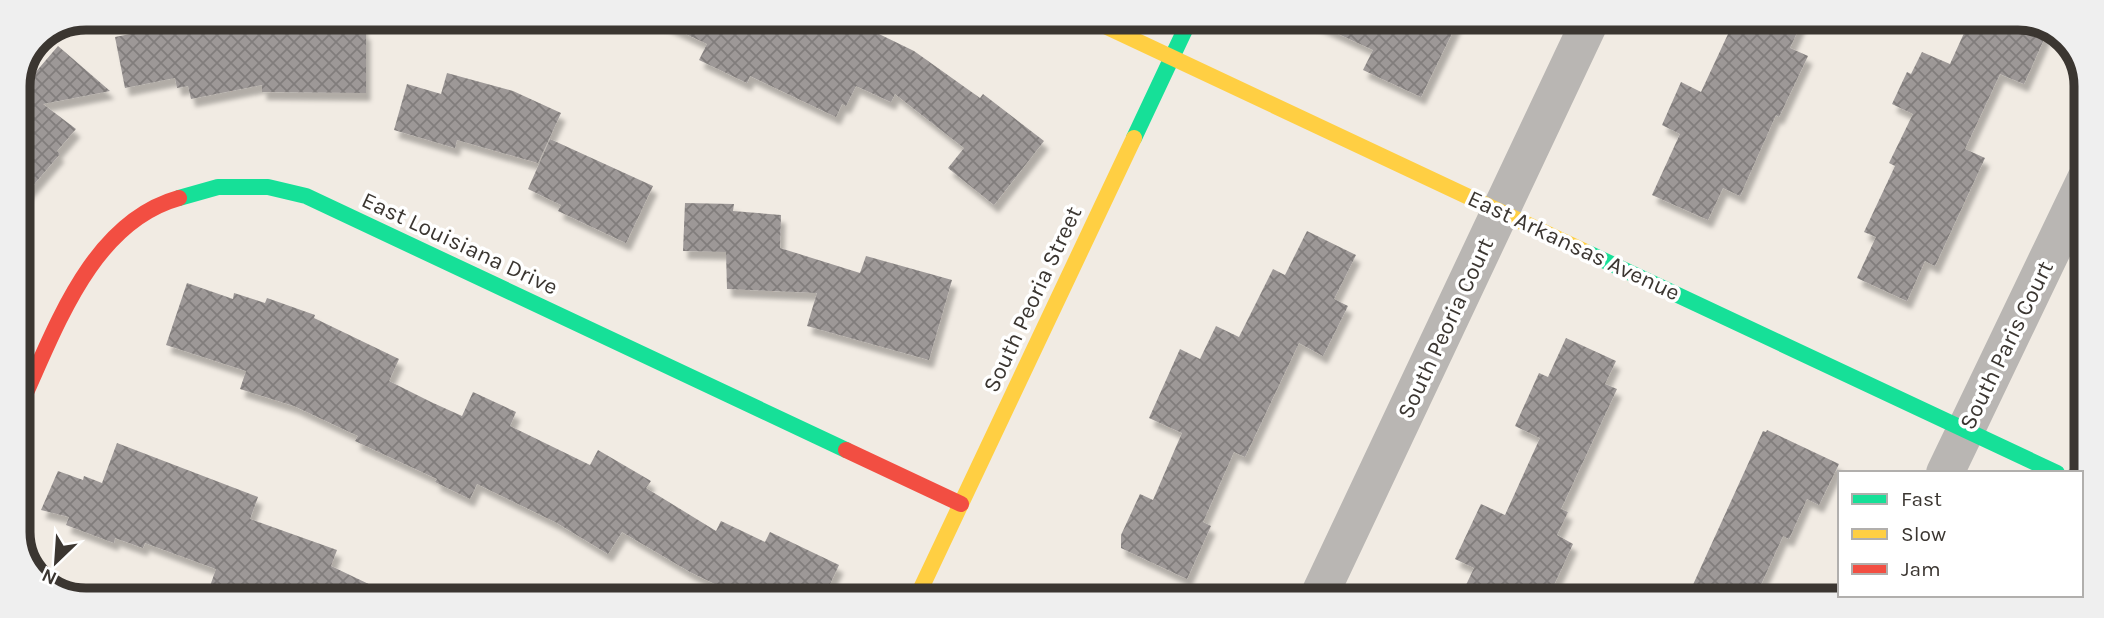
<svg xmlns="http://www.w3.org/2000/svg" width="2104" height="618" font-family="Karla,sans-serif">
<defs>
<pattern id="building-cross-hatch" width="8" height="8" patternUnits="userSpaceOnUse" patternTransform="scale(1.75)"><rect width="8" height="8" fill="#9d9897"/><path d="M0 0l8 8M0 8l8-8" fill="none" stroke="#817d7c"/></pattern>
<filter id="shadow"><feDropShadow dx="4.5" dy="8" stdDeviation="2" flood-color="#0004"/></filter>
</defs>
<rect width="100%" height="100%" fill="#f1ebe3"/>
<path fill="url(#building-cross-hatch)" filter="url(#shadow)" d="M177,18H363V32H366V93L262,92V85L191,99L188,86L177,88L175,78L125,88L115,37L165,27L178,22Z
M652,18H846L914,51L980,98L983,94L1044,141L994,205L948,168L964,148L895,94L891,102L856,86L846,106L842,104L836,117L750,76L747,83L699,60L707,44Z
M1306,19H1459L1421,97L1363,70L1373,50Z
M1735,19H1803L1790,48L1808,56L1779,117L1776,115L1740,196L1723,188L1708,220L1652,195L1680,134L1662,125L1681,82L1701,92Z
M1970,20H2036L2049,28L2024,84L2000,74L1965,149L1985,158L1935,266L1925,261L1907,301L1857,278L1876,237L1864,232L1895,166L1889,163L1913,114L1892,104L1907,72L1911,74L1922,52L1950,64Z
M58,46L110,91L43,104L76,129L57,151L60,154L18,203V85L22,88Z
M447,73L513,91L561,113L538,163L457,140L455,148L394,130L407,84L441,94Z
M550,139L653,186L626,243L558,211L561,205L528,189Z
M685,203L734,204L733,211L781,215L780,248L860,273L866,256L952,280L929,360L807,326L817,293L727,289L726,252L683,251Z
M1307,231L1356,255L1334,299L1348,306L1323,356L1299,343L1245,457L1234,452L1203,522L1211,526L1187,579L1121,548V535L1140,494L1153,500L1182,433L1149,418L1180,349L1200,359L1216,326L1239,337L1273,269L1285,275Z
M187,283L233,299L234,293L265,303L267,298L315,315L314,318L399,359L389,381L431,402L462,416L473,392L516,412L510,426L590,465L598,450L651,481L646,488L716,531L721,521L765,542L770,532L839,565L823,599H746L690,572L622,532L608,554L557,523L477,484L470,499L435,482L437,479L355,441L358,436L294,406L240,389L246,371L166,345Z
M1566,338L1616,361L1605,384L1617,389L1561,509L1568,512L1557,535L1573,544L1547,600H1459L1474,568L1455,559L1481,504L1505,515L1540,438L1515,426L1539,373L1548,377Z
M1767,430L1839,464L1819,505L1807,499L1789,539L1783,536L1754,600H1686L1763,431L1766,432Z
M117,443L258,497L250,519L337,550L331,566L400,599L239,598L209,589L216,569L145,543L143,548L115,538L114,543L66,525L69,517L41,510L58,471L83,480L84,476L102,483Z"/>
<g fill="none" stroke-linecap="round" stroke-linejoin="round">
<path stroke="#b9b6b3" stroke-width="38" d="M1945,473L2086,179
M2081,484L2085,486
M1317,600L1591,19
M1884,600L1887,595"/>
<path stroke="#16e098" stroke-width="16" d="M1134,138L1190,19
M179,198L218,187H268L306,196L846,450
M1586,252L2057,473"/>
<path stroke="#ffcf43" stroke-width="16" d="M1090,19L1586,252
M916,599L1134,138"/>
<path stroke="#f24e42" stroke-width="16" d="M18,410C54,334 89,223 179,198
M846,450L961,504"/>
</g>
<g text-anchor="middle" stroke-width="7" stroke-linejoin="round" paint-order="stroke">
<g font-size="23" fill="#3b3631" stroke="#fff">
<text transform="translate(460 243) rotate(25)" y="8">East Louisiana Drive</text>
<text transform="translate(1574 245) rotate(25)" y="8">East Arkansas Avenue</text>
<text transform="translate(1032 299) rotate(-65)" y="8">South Peoria Street</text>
<text transform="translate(1445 328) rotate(-65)" y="8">South Peoria Court</text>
<text transform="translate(2006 345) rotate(-64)" y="8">South Paris Court</text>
</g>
</g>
<path d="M0 0H2104V618H0ZM86 30H2018A56 56 0 0 1 2074 86V532A56 56 0 0 1 2018 588H86A56 56 0 0 1 30 532V86A56 56 0 0 1 86 30Z" fill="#efefef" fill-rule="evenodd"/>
<path fill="none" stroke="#3b3631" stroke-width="9" d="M86 30H2018A56 56 0 0 1 2074 86V532A56 56 0 0 1 2018 588H86A56 56 0 0 1 30 532V86A56 56 0 0 1 86 30Z"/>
<rect x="1838" y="471" width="245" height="126" fill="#ffffff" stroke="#b1afad" stroke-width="2"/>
<rect x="1852" y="494" width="35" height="10" fill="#16e098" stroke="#b1afad" stroke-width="2"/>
<text x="1901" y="506" font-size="21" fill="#3b3631">Fast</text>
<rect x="1852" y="529" width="35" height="10" fill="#ffcf43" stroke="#b1afad" stroke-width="2"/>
<text x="1901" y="541" font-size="21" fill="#3b3631">Slow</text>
<rect x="1852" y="564" width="35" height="10" fill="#f24e42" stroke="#b1afad" stroke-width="2"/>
<text x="1901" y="576" font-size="21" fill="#3b3631">Jam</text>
<g transform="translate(56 562) rotate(205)" stroke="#ffffff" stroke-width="5" paint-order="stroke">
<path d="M0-5L12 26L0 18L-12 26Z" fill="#3b3631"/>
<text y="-10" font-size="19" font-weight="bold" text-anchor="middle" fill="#3b3631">N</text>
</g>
</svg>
